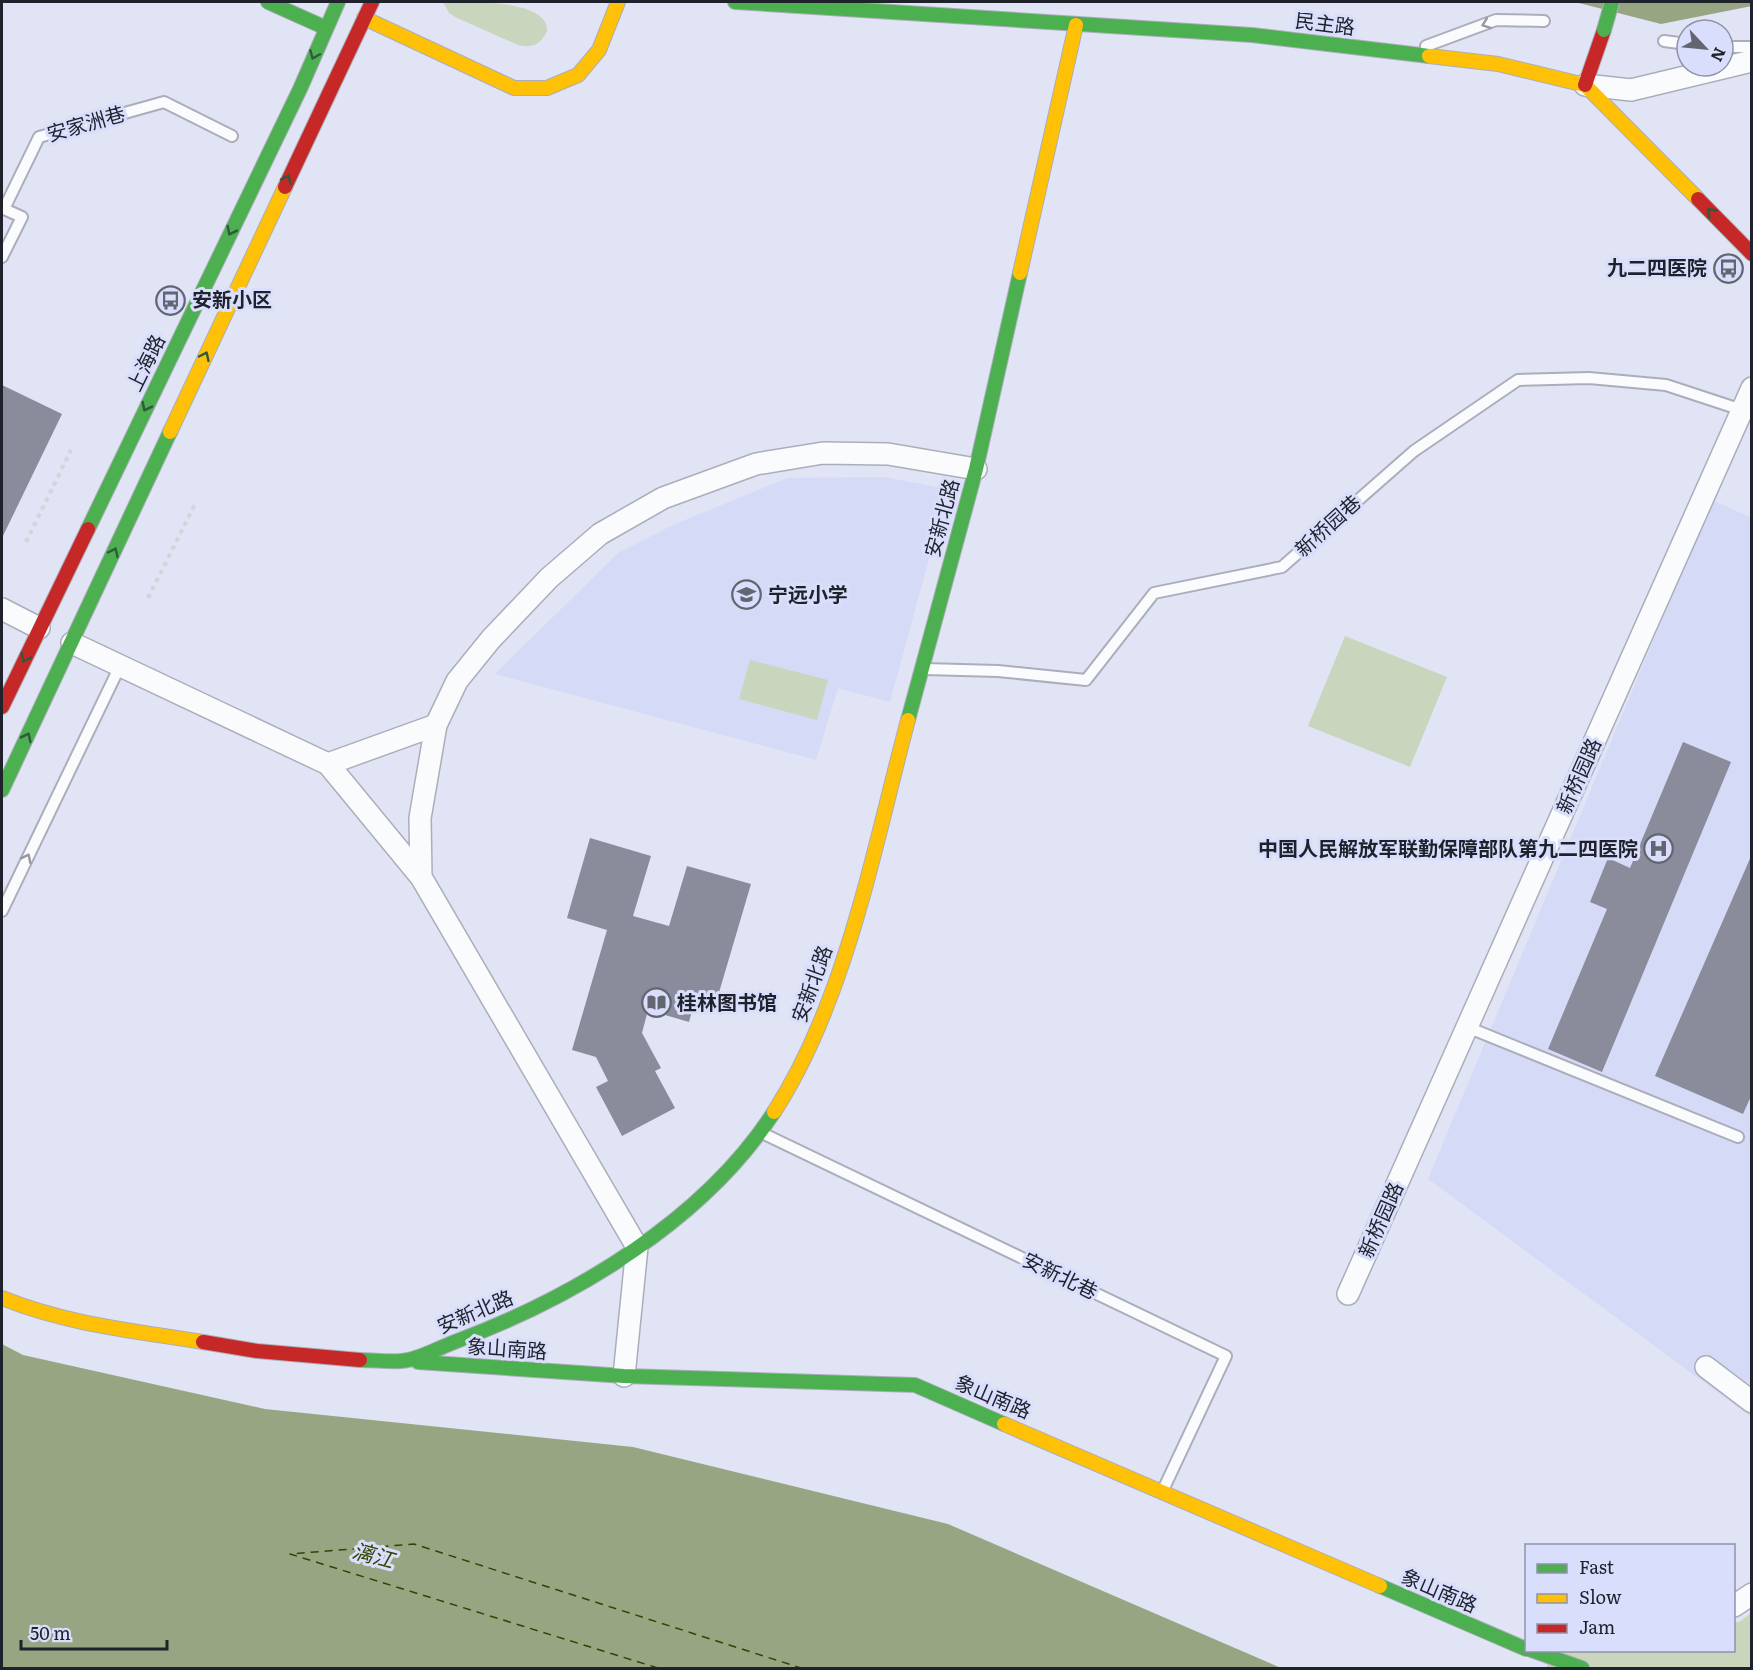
<svg xmlns="http://www.w3.org/2000/svg" width="1753" height="1670" font-family="Literata,'Noto Sans SC',serif">
<rect width="100%" height="100%" fill="#e1e4f4"/>
<path fill="#d5daf6" d="M884,477L948,489L890,702L838,688L816,760L495,674L618,553L675,524L788,478Z
M1712,500L1752,518L1751,1417L1428,1179Z"/>
<path fill="#cad5be" d="M443,2C472,1 549,0 547,31C541,44 532,49 518,45L455,17L449,13Z
M1345,636L1447,677L1410,767L1308,726Z
M750,660L828,680L817,720L739,699Z
M1751,1613V1668H1546L1555,1651L1734,1650V1622H1739Z"/>
<path fill="#98a583" d="M1575,2H1751L1752,6L1661,24Z
M2,1344L23,1355L265,1409L633,1447L948,1524L1281,1668H2Z"/>
<g fill="none" stroke-linecap="round" stroke-linejoin="round">
<path stroke="#344300" stroke-width="1.5" stroke-dasharray="8 6" stroke-linecap="butt" d="M658,1668L290,1554L414,1544L801,1668"/>
</g>
<path fill="#8a8c9c" d="M2,385L62,414L2,538Z
M1683,742L1731,762L1602,1072L1548,1049L1607,909L1590,902L1608,858L1630,868Z
M590,838L651,856L633,916L669,926L687,866L751,884L715,1006L695,1000L689,1022L648,1010L642,1033L661,1068L655,1071L675,1108L622,1136L596,1087L608,1081L596,1057L572,1050L607,930L567,918Z
M1752,854V1094L1743,1114L1655,1076Z"/>
<g fill="none" stroke-linecap="round" stroke-linejoin="round">
<defs>
<path id="lane" d="M1664,41L1687,44
M1426,46L1496,20L1544,21
M1723,47H1752
M2,257L22,217L4,209L39,137L164,102L232,136
M925,669L998,671L1086,680L1154,593L1282,567L1414,451L1518,380L1589,378L1666,385L1742,410
M2,911L120,666
M1467,1027L1738,1137
M764,1134L1226,1356L1163,1490"/>
<path id="street" d="M1585,85L1631,90L1752,61
M2,609L39,628
M72,643L328,764L421,877L637,1247L624,1376
M328,764L436,725L457,681L491,639L549,578L600,534L663,498L756,464L823,453L888,454L976,469
M421,877L420,818L436,725
M1348,1294L1752,388
M1706,1367L1752,1402
M1734,1606L1752,1594"/>
<path id="fast" d="M268,2L326,28
M735,2L1252,35L1429,56
M88,529L300,89L338,2
M908,720L976,469L1020,273
M2,790L170,432
M360,1360C373,1360 388,1362 401,1361C419,1360 440,1347 457,1341C575,1297 704,1220 774,1112
M418,1362L624,1376L915,1385L1004,1424
M1380,1586L1526,1649
M1531,1650L1582,1668"/>
<path id="slow" d="M364,18L514,88H547L578,75L599,50L618,2
M1429,56L1498,64L1585,85L1698,199
M1020,273L1076,25
M170,432L285,187
M774,1112C846,1001 874,847 908,720
M2,1298C65,1324 135,1331 203,1342
M1004,1424L1380,1586"/>
<path id="jam" d="M1585,85L1604,30
M285,187L372,2
M1698,199L1752,254
M2,707L88,529
M203,1342L257,1351L360,1360"/>
</defs>
<use href="#lane" stroke="#abaeba" stroke-width="14"/>
<use href="#street" stroke="#abaeba" stroke-width="24"/>
<use href="#fast" stroke="#abaeba" stroke-width="16"/>
<use href="#slow" stroke="#abaeba" stroke-width="16"/>
<use href="#jam" stroke="#abaeba" stroke-width="16"/>
<path stroke="#d3d5da" stroke-width="4" stroke-dasharray="4.5 4.5" stroke-linecap="butt" d="M26,542L71,450
M148,598L196,502"/>
<use href="#lane" stroke="#fafbfd" stroke-width="10"/>
<use href="#street" stroke="#fafbfd" stroke-width="21"/>
<use href="#fast" stroke="#4caf50" stroke-width="14"/>
<use href="#slow" stroke="#ffc107" stroke-width="14"/>
<use href="#jam" stroke="#c62828" stroke-width="14"/>
<defs>
<path id="fast-bridge" d="M1604,30L1612,2"/>
</defs>
<use href="#fast-bridge" stroke="#abaeba" stroke-width="16" stroke-linecap="butt"/>
<use href="#fast-bridge" stroke="#4caf50" stroke-width="14"/>
</g>
<defs><path id="oneway-chevron" d="M-2-3.5L2.5 0L-2 3.5" fill="none" stroke-width="1.6" stroke-linecap="round" stroke-linejoin="round" transform="scale(1.5)"/></defs>
<g stroke="#97999e">
<use href="#oneway-chevron" transform="translate(1486 24) rotate(160)"/>
<use href="#oneway-chevron" transform="translate(27 858) rotate(-64)"/>
</g>
<g stroke="#315a3a">
<use href="#oneway-chevron" transform="translate(314 55) rotate(113)"/>
<use href="#oneway-chevron" transform="translate(287 179) rotate(-65)"/>
<use href="#oneway-chevron" transform="translate(1711 212) rotate(-134)"/>
<use href="#oneway-chevron" transform="translate(231 231) rotate(116)"/>
<use href="#oneway-chevron" transform="translate(205 356) rotate(-65)"/>
<use href="#oneway-chevron" transform="translate(146 407) rotate(116)"/>
<use href="#oneway-chevron" transform="translate(114 552) rotate(-65)"/>
<use href="#oneway-chevron" transform="translate(25 658) rotate(116)"/>
<use href="#oneway-chevron" transform="translate(27 737) rotate(-64)"/>
</g>
<defs>
<symbol id="bus-ring" viewBox="-11 -11 22 22"><circle r="9.5" fill="#d9defc" stroke="#636571" stroke-width="1.5"/><path d="M-5-6H5V4H4V6H2V4H-2V6H-4V4H-5ZM-3.5-4V0h7V-4ZM-3.5 1.2v1.5H-2V1.2ZM2 1.2v1.5H3.5V1.2Z" fill="#636571"/></symbol>
<symbol id="school-ring" viewBox="-11 -11 22 22"><circle r="9.5" fill="#d9defc" stroke="#636571" stroke-width="1.5"/><path d="M0-5L7-2L0 1L-7-2ZM-4 1L0 2.5L4 1V4Q0 6-4 4Z" fill="#636571"/></symbol>
<symbol id="hospital-ring" viewBox="-11 -11 22 22"><circle r="9.5" fill="#d9defc" stroke="#636571" stroke-width="1.5"/><path d="M-5-5h3v3.5h4V-5h3V5h-3V1.5h-4V5h-3Z" fill="#636571"/></symbol>
<symbol id="library-ring" viewBox="-11 -11 22 22"><circle r="9.5" fill="#d9defc" stroke="#636571" stroke-width="1.5"/><path d="M-6-4Q-3-5.5-.7-3.5V5Q-3 3-6 4ZM6-4Q3-5.5 .7-3.5V5Q3 3 6 4Z" fill="#636571"/></symbol>
</defs>
<g fill-rule="evenodd">
<use href="#bus-ring" x="1712" y="252" width="33" height="33"/>
<use href="#bus-ring" x="154" y="284" width="33" height="33"/>
<use href="#school-ring" x="730" y="578" width="33" height="33"/>
<use href="#hospital-ring" x="1642" y="832" width="33" height="33"/>
<use href="#library-ring" x="640" y="986" width="33" height="33"/>
</g>
<g text-anchor="middle" stroke-width="6" stroke-linejoin="round" paint-order="stroke">
<g font-size="20" fill="#1f212b" stroke="#d9defc">
<text transform="translate(1325 24) rotate(7)" y="7">民主路</text>
<text transform="translate(86 124) rotate(-16)" y="7">安家洲巷</text>
<text transform="translate(146 363) rotate(-64)" y="7">上海路</text>
<text transform="translate(942 518) rotate(-75)" y="7">安新北路</text>
<text transform="translate(1328 526) rotate(-42)" y="7">新桥园巷</text>
<text transform="translate(1579 776) rotate(-66)" y="7">新桥园路</text>
<text transform="translate(812 984) rotate(-70)" y="7">安新北路</text>
<text transform="translate(1381 1220) rotate(-66)" y="7">新桥园路</text>
<text transform="translate(1060 1276) rotate(26)" y="7">安新北巷</text>
<text transform="translate(475 1312) rotate(-23)" y="7">安新北路</text>
<text transform="translate(507 1349) rotate(4)" y="7">象山南路</text>
<text transform="translate(993 1397) rotate(23)" y="7">象山南路</text>
<text transform="translate(1439 1591) rotate(23)" y="7">象山南路</text>
</g>
<g font-size="20" font-weight="bold" fill="#1f212b" stroke="#d9defc" text-anchor="start">
<text x="1707" y="275" text-anchor="end">九二四医院</text>
<text x="192" y="307">安新小区</text>
<text x="768" y="602">宁远小学</text>
<text x="1638" y="856" text-anchor="end">中国人民解放军联勤保障部队第九二四医院</text>
<text x="677" y="1010">桂林图书馆</text>
</g>
<g font-size="21" font-style="italic" fill="#344300" stroke="#d9defc">
<text transform="translate(373 1556) rotate(15)" y="7">漓江</text>
</g>
</g>
<rect width="1753" height="1670" fill="none" stroke="#1f212b" stroke-width="6"/>
<rect x="1525" y="1544" width="210" height="108" fill="#d9defc" stroke="#8f92a8" stroke-width="1.5"/>
<rect x="1537" y="1564" width="30" height="9" fill="#4caf50" stroke="#8f92a8" stroke-width="1.5"/>
<text x="1579" y="1574" font-size="18" fill="#1f212b">Fast</text>
<rect x="1537" y="1594" width="30" height="9" fill="#ffc107" stroke="#8f92a8" stroke-width="1.5"/>
<text x="1579" y="1604" font-size="18" fill="#1f212b">Slow</text>
<rect x="1537" y="1624" width="30" height="9" fill="#c62828" stroke="#8f92a8" stroke-width="1.5"/>
<text x="1579" y="1634" font-size="18" fill="#1f212b">Jam</text>
<g transform="translate(1705 48) rotate(116)"><circle r="28" fill="#d9defc" stroke="#8f92a8" stroke-width="1.5"/>
<path d="M0-4.5L10 22L0 15L-10 22Z" fill="#636571"/>
<text y="-9" font-size="16" font-weight="bold" text-anchor="middle" fill="#1f212b">N</text>
</g>
<path d="M21 1640v9h146v-9" fill="none" stroke="#1f212b" stroke-width="3"/>
<text x="30" y="1640" font-size="18" fill="#1f212b" stroke="#d9defc" stroke-width="4.5" paint-order="stroke">50 m</text>
</svg>
